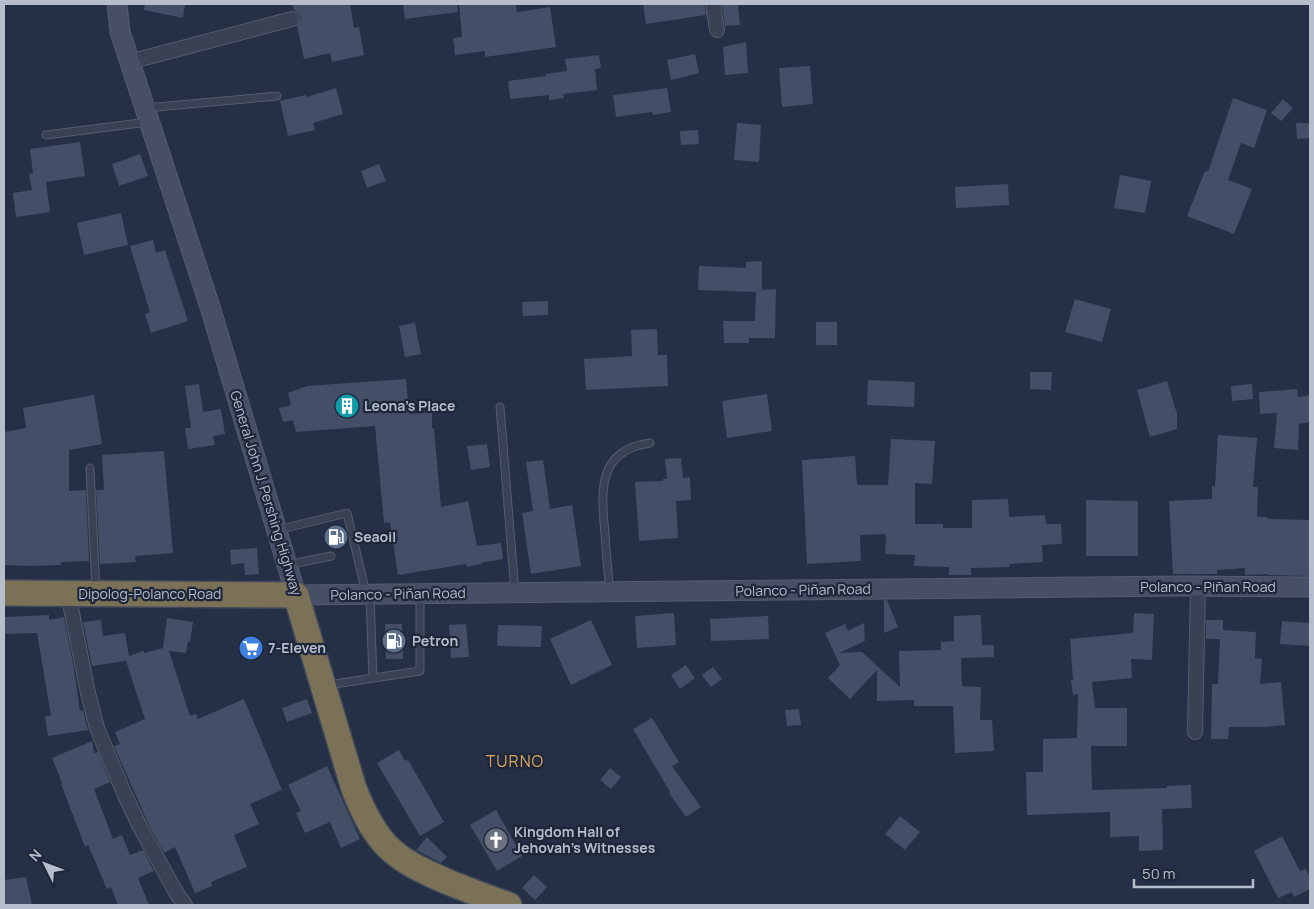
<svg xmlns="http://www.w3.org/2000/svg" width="1314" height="909" font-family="Manrope,sans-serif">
<rect width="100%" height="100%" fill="#252f45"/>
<path fill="#444e67" d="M145,4H185L183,18L144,10Z
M292,4H350L354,28L359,27L364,55L332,62L330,53L304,59L297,26L300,22L301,17L298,13L294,10Z
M403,4H457L458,12L405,19Z
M459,4H516L517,12L550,7L556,47L485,57V51L455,55L453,38L462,37Z
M643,4H704L706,15L646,24Z
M722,4H738L740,25L725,26Z
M746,42L748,73L725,75L723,47Z
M695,54L699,73L671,80L667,60Z
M599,55L601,68L595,69L597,90L563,94L564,98L549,100V95L510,99L508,81L546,76V74L567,71L565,59Z
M810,66L813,104L782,107L779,68Z
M336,88L343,114L313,123L315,130L288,136L280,101L306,95L307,97Z
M667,88L671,112L653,115L652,112L616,117L613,95Z
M1233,98L1267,110L1254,148L1241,143L1228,180L1252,189L1234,234L1187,216L1205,171L1208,172Z
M1283,99L1293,108L1281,121L1271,113Z
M737,123L761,125L759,162L734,160Z
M1296,123H1310V138L1297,139Z
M698,130L699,144L681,145L680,131Z
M80,142L85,176L46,182L50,212L16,217L13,193L32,190L29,174L33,173L30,149Z
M140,154L148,176L119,186L112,164Z
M379,164L386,181L367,188L361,171Z
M1120,175L1151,181L1145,213L1114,208Z
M1008,184L1009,205L956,208L955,187Z
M121,213L128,245L84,255L77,223Z
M153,240L156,253L165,250L188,321L151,333L145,314L150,312L130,246Z
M762,261V290L776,289L775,338H749V343H724L723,321H755L756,292L698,290L699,266L746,268V262Z
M1075,299L1111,309L1102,342L1065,332Z
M548,301V315L523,316L522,302Z
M816,322H837V345H816Z
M415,323L421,354L405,357L399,326Z
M657,329L658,355H667L668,386L586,390L584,359L632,356L631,330Z
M1030,372H1052L1051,390L1030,389Z
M406,379L409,414L432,412V429L434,428L441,507L468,501L477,546L501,543L503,559L481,563V564L467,567L466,564L398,575L390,522L384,523L375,426L296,432L293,420L283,422L279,408L291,405L288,393L307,386Z
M868,380L915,382L914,407L867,405Z
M1167,381L1177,414V429L1150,437L1137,390Z
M199,384L203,412L221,409L225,434L213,436L215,445L188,449L185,428H191L185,386Z
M1252,384L1253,399L1232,401L1231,386Z
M1297,389L1298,397L1310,395V422L1299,424L1298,450L1274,448L1277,413L1260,414L1259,392Z
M767,394L772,431L727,438L722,401Z
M94,395L102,444L69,450V491L86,490L89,561L61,562V565L30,566L4,565V432L26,428L23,408Z
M1218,435L1257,438L1253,487H1258L1257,517H1267V519L1310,520V576L1267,575V574L1245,575V568L1217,570V574H1173L1169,501L1212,499V486H1215Z
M891,439L935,441L932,484L915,483V524H943V528H972V500L1008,499L1009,517L1045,515L1046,524H1061L1062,544L1042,545L1043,562L1009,564V567L971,568V575H949V567L914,566L915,555L885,554L886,534L860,535L861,561L807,564L802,460L855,456L857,485H888Z
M487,444L490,467L471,470L467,446Z
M164,451L173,553L135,556L136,562L100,564L96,490H104L102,455Z
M681,458L683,478L690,477L691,500L676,501L678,538L639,541L635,482L663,481V479H667L665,459Z
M543,460L550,509L572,505L581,566L531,574L522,513L533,511L526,462Z
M1086,500L1138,501V556H1086Z
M257,548L259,574L245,575L244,563L231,565L230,550Z
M884,600H887L898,627L884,633Z
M674,613L676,645L637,648L635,616Z
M1134,613L1154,614L1152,660L1131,659L1132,678L1092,682L1095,708H1127V746H1091L1092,790L1167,788V786L1191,785L1192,808L1162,809L1163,850L1139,851V836L1110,837V812L1027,815L1026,772H1043V739L1077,738L1078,694L1073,695L1071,680H1073L1070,639L1133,633Z
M49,615V620L64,617L74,669L80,711L83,710L88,730L48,736L45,716H51L37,633L4,634V617Z
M981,615L982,645H994V657L961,658L962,686L981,687L980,720H992L994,751L955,753L953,706H914V700L877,701V670L850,699L828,678L840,665L825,633L845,624L848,631L864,623L865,641L839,653L862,652L900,687L899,651L941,650V642L954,641V616Z
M768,616L769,639L711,641L710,619Z
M167,618L193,622L190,642L188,641L186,653L169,651L190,716L196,714L198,719L244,699L282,790L250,804L259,824L234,835L247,867L211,882L212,886L195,893L175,847L164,853L148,823L114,746L120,744L115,732L145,719L126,661L92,666L83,622L101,620L103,636L125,633L129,656L143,651L144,653L163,648Z
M591,620L612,665L571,685L550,639Z
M1206,620H1223V630L1256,632L1255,658L1262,659L1260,684L1281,682L1285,725L1264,727H1229L1228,739H1211L1212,684H1218L1220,639H1206Z
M1282,621L1310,623V646L1280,644Z
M385,624H402L403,659H386Z
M466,624L469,657L451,658L449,625Z
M498,625L542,626L541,647L497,646Z
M686,665L695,678L680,689L671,675Z
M713,667L722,679L711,687L702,675Z
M307,699L312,713L287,722L282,708Z
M799,709L801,725L787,726L785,710Z
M652,718L679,762L672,766L701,807L686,817L669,793L670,792L633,729Z
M92,741L94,753L98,752L110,782L94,789L113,839L122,835L130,855L143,850L154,871L138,878L149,905H118L111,887L107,889L88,845L85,847L61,784L62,783L52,758Z
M399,750L405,761L408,760L444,822L420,836L377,763Z
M327,766L360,839L341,848L330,822L305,833L296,813L301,811L288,785Z
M610,768L621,777L611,789L600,780Z
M496,810L522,856L497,871L470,825Z
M900,816L920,832L905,850L885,834Z
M1282,836L1300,871L1306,869L1310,878V889L1294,897L1292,892L1278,898L1254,851Z
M427,837L447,857L441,863L416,850Z
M534,875L547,887L535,900L522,888Z
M26,877L32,905H4V880Z"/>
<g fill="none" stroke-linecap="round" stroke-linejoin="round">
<defs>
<path id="lane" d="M145,108L277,96
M46,135L148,122
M500,407L515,592
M90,468L96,591
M277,530L347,513L366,593
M287,565L331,556
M610,591C608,572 606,553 605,533C601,492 597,450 650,443
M370,596L373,678
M328,685L420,671V595"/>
<path id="street" d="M713,4L717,30
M129,62L292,19
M68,593L88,693L97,728L124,793L140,827L177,894L185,905
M1195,732L1198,587"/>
<path id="secondary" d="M117,4L120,32L211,310L296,595L1182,586L1310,587"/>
<path id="highway" d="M4,593L296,595L354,789C362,809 371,829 386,845C403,863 426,872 448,882C468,890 488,898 509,905"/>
</defs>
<use href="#lane" stroke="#555c6e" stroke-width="9"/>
<use href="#street" stroke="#555c6e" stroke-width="16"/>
<use href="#secondary" stroke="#555c6e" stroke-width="21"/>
<use href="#highway" stroke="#41495b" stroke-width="28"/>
<use href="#lane" stroke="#3a4154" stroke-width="7"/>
<use href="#street" stroke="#3a4154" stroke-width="14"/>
<use href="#secondary" stroke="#474f67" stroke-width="19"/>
<use href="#highway" stroke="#7a7156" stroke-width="25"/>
</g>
<defs>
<symbol id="building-disc" viewBox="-11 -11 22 22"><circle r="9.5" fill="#0f9aa8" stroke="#1e2639"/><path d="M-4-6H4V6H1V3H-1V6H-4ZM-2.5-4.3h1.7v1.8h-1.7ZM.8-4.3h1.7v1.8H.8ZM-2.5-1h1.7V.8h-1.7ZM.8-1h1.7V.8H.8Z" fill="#fff"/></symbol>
<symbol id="fuel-disc" viewBox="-11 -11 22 22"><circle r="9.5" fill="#5c6f8a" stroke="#1e2639"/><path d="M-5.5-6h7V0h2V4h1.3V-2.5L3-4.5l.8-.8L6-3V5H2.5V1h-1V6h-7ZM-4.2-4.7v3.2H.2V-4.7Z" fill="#fff"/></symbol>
<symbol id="supermarket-disc" viewBox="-11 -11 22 22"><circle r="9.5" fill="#3f7fe0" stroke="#1e2639"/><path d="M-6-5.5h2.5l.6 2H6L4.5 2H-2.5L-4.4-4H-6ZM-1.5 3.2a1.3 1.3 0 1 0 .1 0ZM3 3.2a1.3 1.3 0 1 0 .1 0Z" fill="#fff"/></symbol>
<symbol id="church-disc" viewBox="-11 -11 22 22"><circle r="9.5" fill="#6b7280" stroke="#1e2639"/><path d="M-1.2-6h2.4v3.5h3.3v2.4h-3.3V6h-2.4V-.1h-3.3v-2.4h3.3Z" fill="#fff"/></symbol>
</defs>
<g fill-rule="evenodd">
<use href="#building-disc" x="333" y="392" width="28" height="28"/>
<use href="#fuel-disc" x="322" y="523" width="28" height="28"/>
<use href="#fuel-disc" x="380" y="627" width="28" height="28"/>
<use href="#supermarket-disc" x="237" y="634" width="28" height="28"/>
<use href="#church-disc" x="482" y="826" width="28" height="28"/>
</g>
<g text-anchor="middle" stroke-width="4.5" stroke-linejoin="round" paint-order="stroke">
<g font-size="14" font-weight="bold" fill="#b7bdcd" stroke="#1e2639" text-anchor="start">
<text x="364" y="411">Leona's Place</text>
<text x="354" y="542">Seaoil</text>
<text x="412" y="646">Petron</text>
<text x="268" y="653">7-Eleven</text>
<text x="514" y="837">Kingdom Hall of<tspan x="514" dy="16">Jehovah's Witnesses</tspan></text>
</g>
<g font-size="14" fill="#b7bdcd" stroke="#1e2639">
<text transform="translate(266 493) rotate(73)" y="5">General John J. Pershing Highway</text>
<text x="1208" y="592">Polanco - Piñan Road</text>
<text transform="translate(803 590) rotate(-1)" y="5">Polanco - Piñan Road</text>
<text x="150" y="599">Dipolog-Polanco Road</text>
<text transform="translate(398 594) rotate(-1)" y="5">Polanco - Piñan Road</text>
</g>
<g font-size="16" letter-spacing="1" fill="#dda762" stroke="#1e2639">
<text x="515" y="767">TURNO</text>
</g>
</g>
<rect width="1314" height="909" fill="none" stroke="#b7bdcd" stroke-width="10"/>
<g transform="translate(45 864) rotate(312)" stroke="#1e2639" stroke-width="4" paint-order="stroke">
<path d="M0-4L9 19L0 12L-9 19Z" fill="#b7bdcd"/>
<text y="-8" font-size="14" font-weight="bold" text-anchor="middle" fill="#b7bdcd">N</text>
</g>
<path d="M1134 879v8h119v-8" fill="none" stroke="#b7bdcd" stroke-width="2.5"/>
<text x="1142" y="879" font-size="15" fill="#b7bdcd" stroke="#1e2639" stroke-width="4" paint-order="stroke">50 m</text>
</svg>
